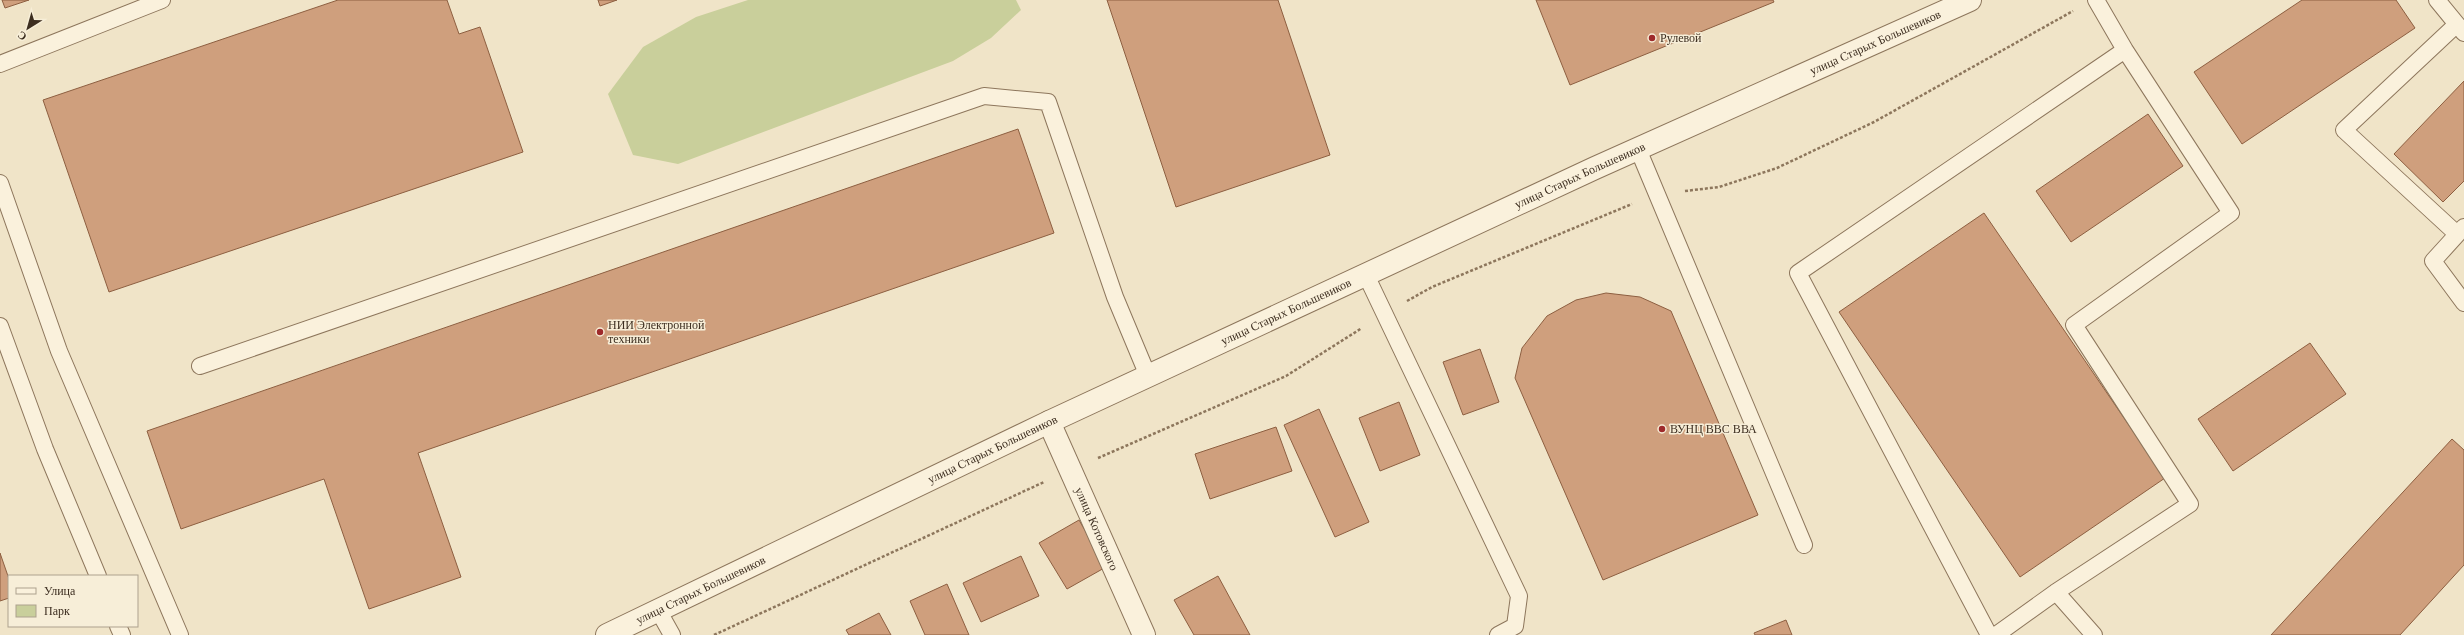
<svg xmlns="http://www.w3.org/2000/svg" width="2464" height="635" font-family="Georgia,serif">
<rect width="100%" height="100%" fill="#f0e4c8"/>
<path fill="#c9cf9b" d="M748,0H1016L1021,10L991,38L953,61L678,164L633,155L608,94L643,47L696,17Z"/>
<path fill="#cf9f7d" stroke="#8d5f41" d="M2,0H29L5,8Z
M338,0H447L459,34L480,27L523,152L109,292L43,100Z
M598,0H617L600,6Z
M1107,0H1278L1330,155L1176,207Z
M1536,0H1773L1774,2L1570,85Z
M2302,0H2396L2415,28L2242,144L2194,72Z
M2464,81V181L2443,202L2394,154Z
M2148,114L2183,166L2071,242L2036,191Z
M1018,129L1054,233L418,453L461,577L369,609L324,479L181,529L147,431Z
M1984,213L2165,478L2020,577L1839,312Z
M1606,293L1640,297L1671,311L1758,515L1603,580L1515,378L1522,348L1547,316L1576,300Z
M2310,343L2346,394L2233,471L2198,419Z
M1480,349L1499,402L1463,415L1443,362Z
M1399,402L1420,455L1380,471L1359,418Z
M1319,409L1369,522L1335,537L1284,425Z
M1276,427L1292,471L1210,499L1195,454Z
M2452,439L2464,450V565L2400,635H2271Z
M1079,520L1106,567L1067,589L1039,543Z
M0,553L9,579V598L0,601Z
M1021,556L1039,596L981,622L963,583Z
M1218,576L1250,635H1194L1174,600Z
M947,584L969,635H925L910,601Z
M879,613L891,635H849L846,630Z
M1786,620L1792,635H1755L1754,633Z"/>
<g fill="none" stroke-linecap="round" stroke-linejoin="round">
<defs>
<path id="service" d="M2437,0L2464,33
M2456,25L2344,130L2457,234
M0,64L162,0
M1638,149L1804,545
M0,183L59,351L180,635
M2464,227L2433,261L2464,303
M1366,275L1519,596L1515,626L1498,635
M0,326L45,449L98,576
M200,366L984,96L1048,102L1115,297L1148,376
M658,610L672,635
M118,626L122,635
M1989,635L1798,273L2125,50
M1996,635L2056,592
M2094,635L2056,592L2190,504L2074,325L2231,213L2125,50L2096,0"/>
<g id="minor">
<path id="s1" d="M1049,422L1144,635"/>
</g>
<g id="tertiary">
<path id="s2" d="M607,635L1049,422L1595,168L1970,0"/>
</g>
</defs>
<use href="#service" stroke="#8d765c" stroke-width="18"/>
<use href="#minor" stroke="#8d765c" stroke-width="24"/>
<use href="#tertiary" stroke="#8d765c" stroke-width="24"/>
<path stroke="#8d765c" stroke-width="2.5" stroke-dasharray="3 2" stroke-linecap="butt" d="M1685,191L1719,187L1777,168L1874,122L2073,11
M1407,301L1432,287L1632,204
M1098,458L1286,376L1362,328
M714,635L1044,482"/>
<use href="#service" stroke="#faf1dc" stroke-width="16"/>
<use href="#minor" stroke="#faf1dc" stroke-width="22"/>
<use href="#tertiary" stroke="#faf1dc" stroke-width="22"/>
</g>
<g fill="#9e2a2b" stroke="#f7eed8" stroke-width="1.5">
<circle cx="1652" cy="38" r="4"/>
<circle cx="600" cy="332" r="4"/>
<circle cx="1662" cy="429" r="4"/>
</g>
<g text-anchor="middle" stroke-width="3" stroke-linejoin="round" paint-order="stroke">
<g font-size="12" fill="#3d2e20" stroke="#f7eed8" text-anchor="start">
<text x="1660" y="42">Рулевой</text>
<text x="608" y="329">НИИ Электронной<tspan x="608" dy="14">техники</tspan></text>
<text x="1670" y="433">ВУНЦ ВВС ВВА</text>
</g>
<g font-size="12" fill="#3d2e20" stroke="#f7eed8">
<text dy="4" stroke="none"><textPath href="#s2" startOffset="1400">улица Старых Большевиков</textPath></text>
<text dy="4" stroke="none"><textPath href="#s2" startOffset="1076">улица Старых Большевиков</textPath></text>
<text dy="4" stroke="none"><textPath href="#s2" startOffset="752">улица Старых Большевиков</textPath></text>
<text dy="4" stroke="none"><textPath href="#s2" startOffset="428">улица Старых Большевиков</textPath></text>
<text dy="4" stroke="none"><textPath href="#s1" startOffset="117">улица Котовского</textPath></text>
<text dy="4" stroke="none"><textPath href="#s2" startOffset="104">улица Старых Большевиков</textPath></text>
</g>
</g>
<rect x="8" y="575" width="130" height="52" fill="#f7eed8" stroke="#ada18e"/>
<rect x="16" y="588" width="20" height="6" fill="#faf1dc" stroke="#ada18e"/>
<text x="44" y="595" font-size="12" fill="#3d2e20">Улица</text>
<rect x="16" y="605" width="20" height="12" fill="#c9cf9b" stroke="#ada18e"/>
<text x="44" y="615" font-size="12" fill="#3d2e20">Парк</text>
<g transform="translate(28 28) rotate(217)" stroke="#f7eed8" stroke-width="3" paint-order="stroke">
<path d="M0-3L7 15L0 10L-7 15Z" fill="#3d2e20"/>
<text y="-6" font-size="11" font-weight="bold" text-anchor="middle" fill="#3d2e20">С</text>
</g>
</svg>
